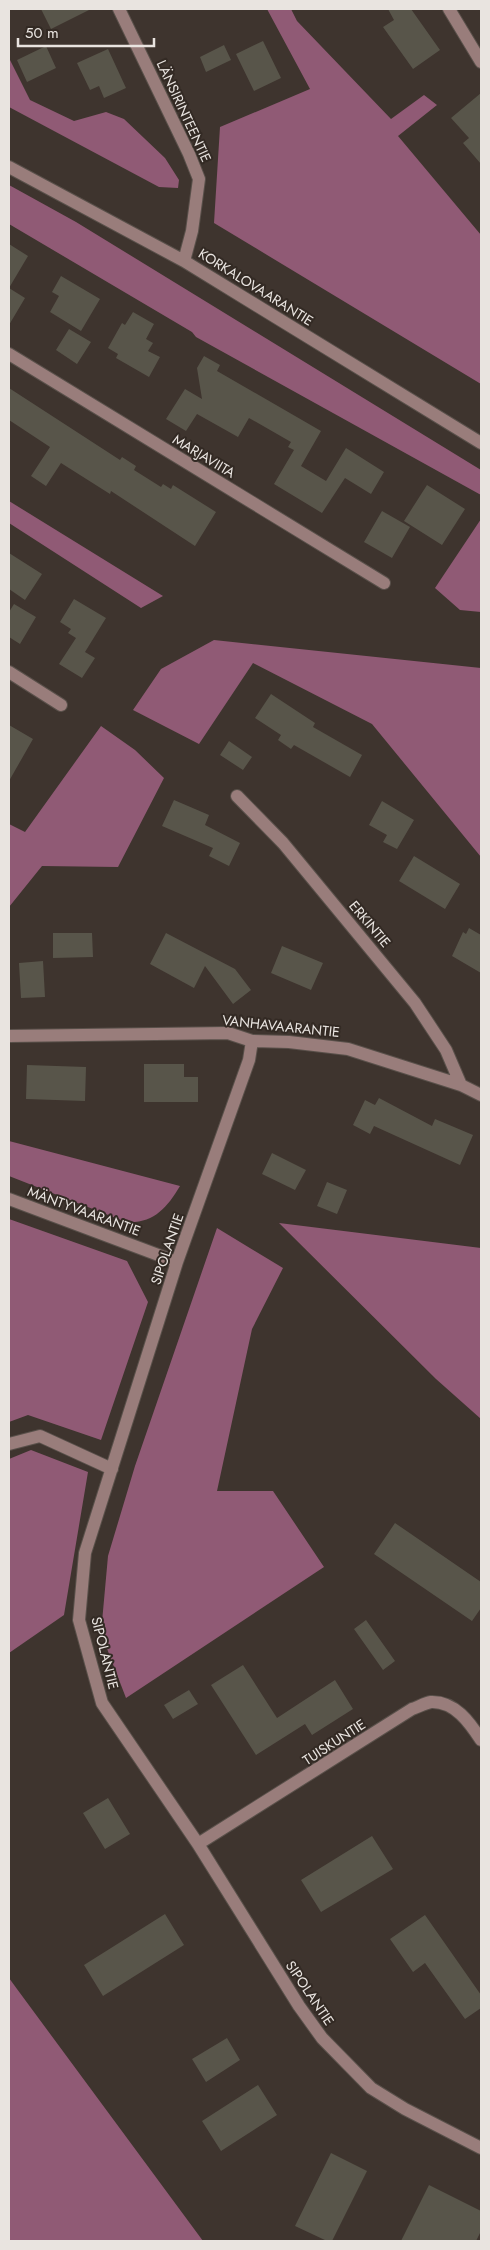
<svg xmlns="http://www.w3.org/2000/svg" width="490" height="2250" font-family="Jost,sans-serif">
<rect width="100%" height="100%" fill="#3e342e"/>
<path fill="#905a75" d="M267,9H291L297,21L391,119L424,95L437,105L398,136L481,235V384L214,223L220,127L310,89Z
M9,58L30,100L74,121L106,112L124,119L165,158L179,180L178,188L159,187L9,107Z
M9,185L76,222L481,470V495L196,337L192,332L9,224Z
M9,501L163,596L141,608L9,523Z
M481,519V612L460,610L435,588Z
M214,640L481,668V857L372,724L253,663L199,744L133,710L161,669Z
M101,726L135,750L164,778L118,867L42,866L9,907V824L25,832Z
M9,1141L180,1186C167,1208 153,1224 126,1222L9,1176Z
M9,1219L127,1261L148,1302L101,1440L28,1415L9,1422Z
M279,1223L481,1248V1419L436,1379Z
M217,1228L283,1268L252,1329L217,1491H273L324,1567L126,1698L101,1633L108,1556L135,1466Z
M31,1450L88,1472L64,1615L9,1653V1459Z
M9,1978L17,1989L203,2241H9Z"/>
<path fill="#58554a" d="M41,9H91L51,29Z
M388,9H411L440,50L413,69L383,27L394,20Z
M263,41L281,78L254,91L236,54Z
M224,45L231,60L206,72L200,57Z
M46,46L56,68L27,82L17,60Z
M108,49L126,88L104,98L99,86L90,90L77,63Z
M481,93V164L463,143L469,138L451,118Z
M9,244L28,256L9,288L25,298L9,325Z
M61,276L100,299L81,331L50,312L59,296L52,292Z
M133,312L154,324L146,339L153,343L148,351L160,357L149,377L116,358L118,354L108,348L122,323L125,325Z
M69,329L91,342L77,364L56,350Z
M204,356L220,365L217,371L321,431L301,466L326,481L346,448L384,472L371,494L345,478L322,513L274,484L294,450L288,447L291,442L249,418L238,437L197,414L186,431L166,419L185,389L202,399L197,368Z
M9,388L120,460L122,457L136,466L134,470L161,487L163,484L171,489L173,485L216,512L195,546L111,491L110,494L61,463L46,486L31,476L50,447L9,420Z
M427,485L465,509L442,545L404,521Z
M382,511L410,527L392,558L364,542Z
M9,553L42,574L25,600L9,589Z
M74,599L106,618L85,652L95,658L82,678L59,664L76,638L68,633L71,629L60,622Z
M14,604L36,617L20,644L9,637V612Z
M271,694L315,723L313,727L362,755L350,777L294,745L291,749L278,740L281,735L255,718Z
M9,725L33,739L9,781Z
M229,741L252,757L243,770L220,755Z
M174,800L209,815L205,825L240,843L229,866L209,856L213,848L162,826Z
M382,801L414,820L397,849L383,842L387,835L369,825Z
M414,856L460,884L445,909L399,881Z
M469,928L481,935V973L452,956L463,932L466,934Z
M53,933H92L93,957L53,958Z
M166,933L235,969L251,990L233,1004L205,966L194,988L150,964Z
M282,946L323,963L311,990L271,973Z
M43,961L45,997L21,998L19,963Z
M144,1064H184V1077H198V1102H144Z
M27,1065L86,1067L85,1101L26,1099Z
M379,1098L432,1126L435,1119L473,1135L460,1165L374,1126L370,1134L353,1125L365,1100L375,1105Z
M272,1153L306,1170L295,1190L262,1174Z
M327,1182L347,1190L337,1214L317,1206Z
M395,1523L481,1582V1608L472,1621L374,1554Z
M366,1620L395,1661L383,1670L354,1629Z
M243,1665L277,1718L335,1680L353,1709L312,1735L305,1724L256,1755L211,1685Z
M189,1690L198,1704L173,1719L164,1705Z
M108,1798L130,1834L105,1849L83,1813Z
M372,1836L393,1869L321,1912L301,1880Z
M165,1914L184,1945L103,1996L84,1965Z
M425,1915L481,1995V2008L465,2019L425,1963L413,1972L390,1939Z
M227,2038L240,2060L206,2082L192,2059Z
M258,2085L277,2115L221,2151L202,2121Z
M331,2153L367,2171L332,2241H327L295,2226Z
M429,2185L481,2211V2231L476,2241H401Z"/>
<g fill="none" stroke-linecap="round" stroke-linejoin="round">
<defs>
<path id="minor" d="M119,9L189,154L199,179L192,231L184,261
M449,9L481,62
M9,167L184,261L481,443
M9,354L384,583
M9,672L61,705
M237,796L283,843L415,1003L446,1050L461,1085
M9,1036L228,1033L252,1041L289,1042L348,1049L461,1085L481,1095
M252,1041L249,1060L177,1262L85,1553L79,1620L102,1703L198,1844L299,2006L322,2038L371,2088L405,2109L481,2148
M9,1199L177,1262
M9,1444L40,1436L112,1469
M198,1844L412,1709C418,1707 425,1703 431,1702C455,1701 470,1723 481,1740"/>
</defs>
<use href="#minor" stroke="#59504a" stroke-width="14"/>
<use href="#minor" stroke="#997d7b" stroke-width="12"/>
</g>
<g text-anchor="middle" stroke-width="4" stroke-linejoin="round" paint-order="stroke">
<g font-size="14" fill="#e9e4e0" stroke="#332a24">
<text transform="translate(184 111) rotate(65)" y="5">LÄNSIRINTEENTIE</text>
<text transform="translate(256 287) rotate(32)" y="5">KORKALOVAARANTIE</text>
<text transform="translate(204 456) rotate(31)" y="5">MARJAVIITA</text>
<text transform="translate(370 924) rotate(50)" y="5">ERKINTIE</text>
<text transform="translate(281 1026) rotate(6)" y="5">VANHAVAARANTIE</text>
<text transform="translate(84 1211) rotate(20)" y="5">MÄNTYVAARANTIE</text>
<text transform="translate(167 1249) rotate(-71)" y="5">SIPOLANTIE</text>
<text transform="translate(105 1653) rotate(76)" y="5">SIPOLANTIE</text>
<text transform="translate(334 1742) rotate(-33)" y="5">TUISKUNTIE</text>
<text transform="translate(310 1993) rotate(56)" y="5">SIPOLANTIE</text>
</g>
</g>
<rect width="490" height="2250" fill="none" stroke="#e9e4e0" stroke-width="20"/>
<path d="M18 38v8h136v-8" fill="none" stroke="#e9e4e0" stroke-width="2.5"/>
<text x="25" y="38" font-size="15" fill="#e9e4e0" stroke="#332a24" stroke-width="4" paint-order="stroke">50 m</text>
</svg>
